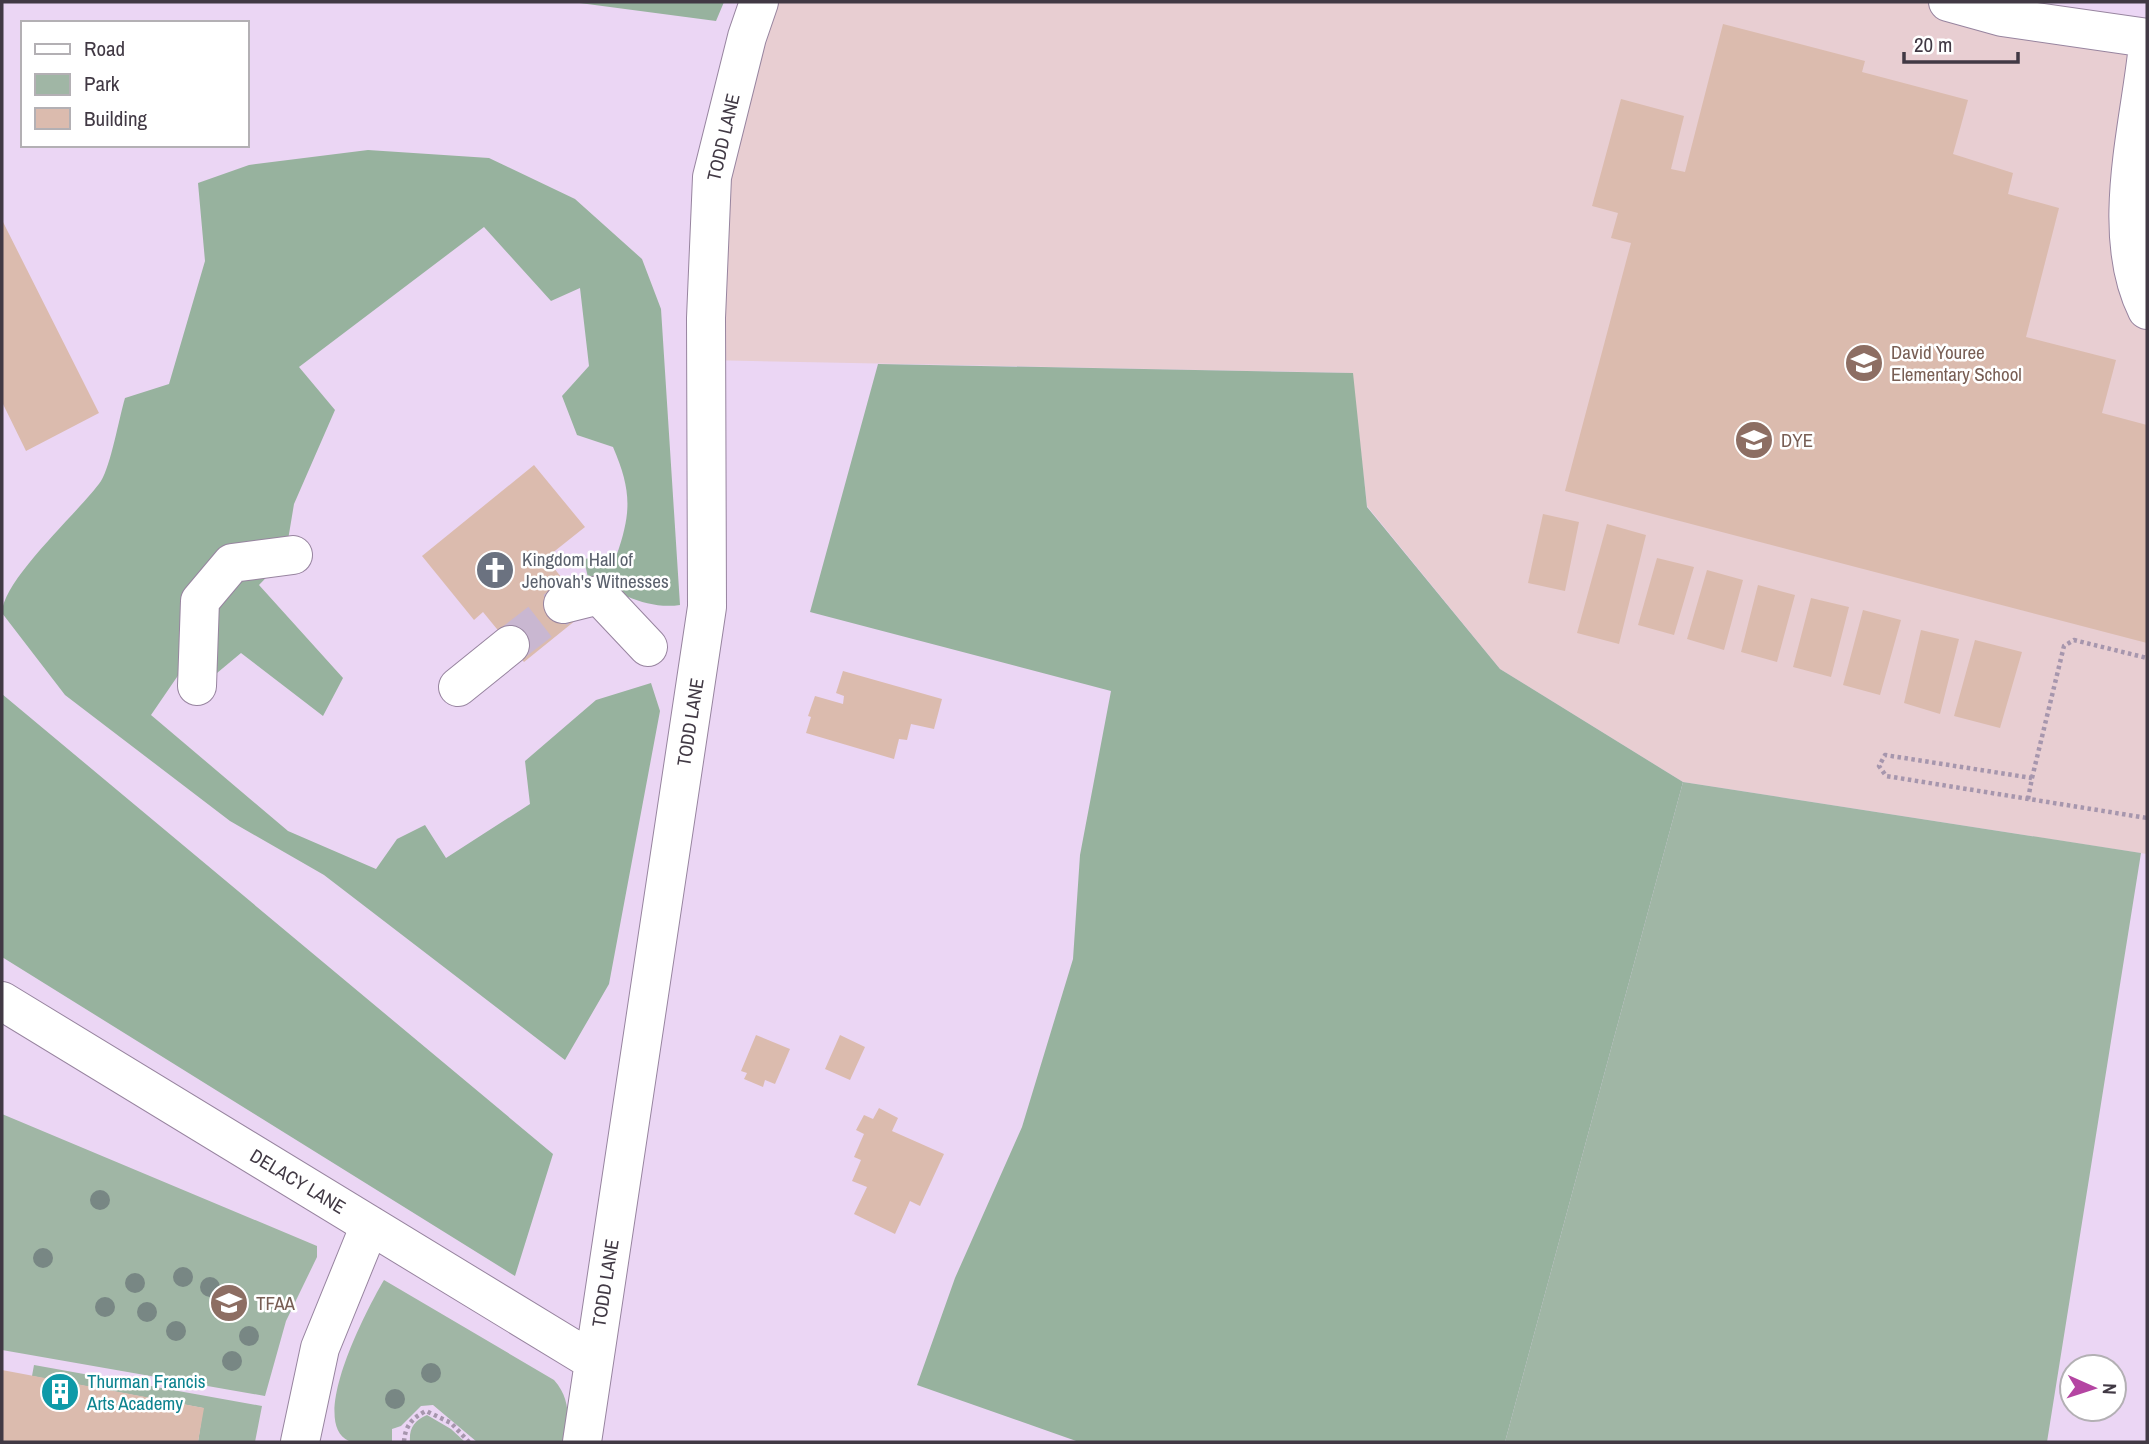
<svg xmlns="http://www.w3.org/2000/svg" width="2149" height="1444" font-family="'Archivo Narrow',sans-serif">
<rect width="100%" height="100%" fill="#ebd6f4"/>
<path fill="#e8ced2" d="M759,2H1949L2147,38V854L1683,782L1500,669L1367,506L1352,373L706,360L712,177Z"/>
<path fill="#a0b6a5" d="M1683,782L2141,853L2047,1442H1505Z
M2,1114L317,1246V1257L286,1321L265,1396L2,1350Z
M384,1280L554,1380C571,1399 568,1418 567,1442H477L433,1405L421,1406L401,1426L392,1429V1442C380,1442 360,1444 349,1441C307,1422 368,1307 384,1280Z
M34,1365L262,1406L255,1442H198L203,1408L32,1376Z
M427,1415L451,1429L465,1442H410C409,1428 414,1421 427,1415Z"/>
<path fill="#97b29e" d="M572,2H724L716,21Z
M368,150L489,158L575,199L642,259L661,309L680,605C647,610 617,592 588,578L584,559L617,554C632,511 631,489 613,447L577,435L562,396L589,366L580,288L551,301L484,227L299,367L335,410L294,504L285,558L259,585L343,678L323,716L241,653L217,673L190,658L151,715L288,831L376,869L397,839L425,825L446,858L530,804L525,761L596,700L651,683L660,711L609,984L565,1060L324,875L230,821L65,695L2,613C2,580 81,510 101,481C111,465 119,418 125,398L169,384L205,261L198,183L249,165Z
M878,364L1353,373L1367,507L1500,669L1683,782L1505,1442H1079L917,1385L955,1278L1022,1127L1073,959L1080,855L1111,691L810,612Z
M2,694L553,1154L515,1276L2,957Z"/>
<path fill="#dbbbae" d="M1723,24L1865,61L1862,72L1968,100L1953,154L2013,173L2008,194L2059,208L2026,337L2116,360L2102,413L2147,425V643L1565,491L1631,243L1611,238L1618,213L1592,206L1621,99L1684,116L1671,169L1685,172Z
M2,220L99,413L26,451L2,402Z
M534,465L585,527L546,558L565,582L553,591L576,620L524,662L483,612L474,620L422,556Z
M1543,514L1579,522L1565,591L1528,583Z
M1607,524L1646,535L1619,644L1577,633Z
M1657,558L1694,567L1674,635L1638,625Z
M1707,570L1743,580L1724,650L1687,639Z
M1758,585L1795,595L1777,662L1741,652Z
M1811,598L1849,607L1831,677L1793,667Z
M1863,610L1901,620L1880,695L1843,685Z
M1921,630L1959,639L1940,714L1904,703Z
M1975,640L2022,652L2000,728L1954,716Z
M843,671L942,699L934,729L911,724L907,740L899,739L894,759L806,733L811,717L808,716L815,696L843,704L844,696L836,693Z
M756,1035L790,1049L775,1084L765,1080L763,1087L744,1079L747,1073L741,1071Z
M840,1035L865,1047L850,1080L825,1069Z
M879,1108L898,1118L892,1131L944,1154L920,1206L910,1201L895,1234L854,1214L867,1187L852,1181L861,1160L854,1157L864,1134L856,1130L864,1115L873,1119Z
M2,1370L204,1408L198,1442H2Z"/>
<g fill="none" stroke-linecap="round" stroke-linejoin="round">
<path stroke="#c9b7d1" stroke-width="38" stroke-dasharray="38 19" stroke-linecap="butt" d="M510,645L563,604"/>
<defs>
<path id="minor" d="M1948,2L2002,17L2147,38
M2147,54C2138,133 2110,236 2147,310
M563,604L599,595L648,647
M197,686L200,601L232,563L293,555
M458,687L510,645
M2,1001L593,1361
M300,1442L320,1348L370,1225
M582,1442L707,607L706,318L712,177L747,37L759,2"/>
</defs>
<use href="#minor" stroke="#97849f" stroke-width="40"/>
<path stroke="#a696ad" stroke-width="4.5" stroke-dasharray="3.5 3.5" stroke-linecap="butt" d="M2032,778L2064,646L2074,640L2147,658
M2028,799L2032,778L1885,755L1879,766L1886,776L2147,818
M404,1442C405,1426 412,1418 426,1411L451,1423L469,1442"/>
<use href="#minor" stroke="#fff" stroke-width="38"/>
</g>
<g fill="#788784">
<circle cx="100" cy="1200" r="10"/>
<circle cx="43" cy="1258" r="10"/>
<circle cx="183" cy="1277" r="10"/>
<circle cx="135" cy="1283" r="10"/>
<circle cx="210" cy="1287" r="10"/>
<circle cx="105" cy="1307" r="10"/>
<circle cx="147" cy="1312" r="10"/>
<circle cx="176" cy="1331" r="10"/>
<circle cx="249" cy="1336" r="10"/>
<circle cx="232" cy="1361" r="10"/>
<circle cx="431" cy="1373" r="10"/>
<circle cx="395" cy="1399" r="10"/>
</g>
<defs>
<symbol id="school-disc" viewBox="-11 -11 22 22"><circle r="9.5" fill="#8d6e63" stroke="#fff"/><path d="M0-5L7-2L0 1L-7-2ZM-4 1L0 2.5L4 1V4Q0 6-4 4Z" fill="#fff"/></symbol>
<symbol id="church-disc" viewBox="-11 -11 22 22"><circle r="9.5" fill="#6b7280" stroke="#fff"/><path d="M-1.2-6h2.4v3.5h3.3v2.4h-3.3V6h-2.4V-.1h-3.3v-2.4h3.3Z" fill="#fff"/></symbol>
<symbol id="building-disc" viewBox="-11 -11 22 22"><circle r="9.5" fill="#0f9aa8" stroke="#fff"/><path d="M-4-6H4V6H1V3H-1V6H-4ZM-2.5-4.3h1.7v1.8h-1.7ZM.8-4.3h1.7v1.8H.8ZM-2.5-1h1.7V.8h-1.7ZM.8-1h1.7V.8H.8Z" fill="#fff"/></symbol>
</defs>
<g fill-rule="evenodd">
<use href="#school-disc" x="1842" y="341" width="44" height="44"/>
<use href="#school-disc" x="1732" y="418" width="44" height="44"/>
<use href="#church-disc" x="473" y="548" width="44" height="44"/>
<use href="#school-disc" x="207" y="1281" width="44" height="44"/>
<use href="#building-disc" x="38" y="1370" width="44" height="44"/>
</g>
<g text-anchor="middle" stroke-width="5" stroke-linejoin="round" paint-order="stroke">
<g font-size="19" fill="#413944" stroke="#fff">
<text transform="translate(723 137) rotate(-77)" y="7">TODD LANE</text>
<text transform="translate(690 722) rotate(-81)" y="7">TODD LANE</text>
<text transform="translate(298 1181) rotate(31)" y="7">DELACY LANE</text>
<text transform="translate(605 1283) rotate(-81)" y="7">TODD LANE</text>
</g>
<g font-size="19" fill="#785e54" stroke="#fff" text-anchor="start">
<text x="1891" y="359">David Youree<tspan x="1891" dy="22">Elementary School</tspan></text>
<text x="1781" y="447">DYE</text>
<text x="256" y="1310">TFAA</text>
</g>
<g font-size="19" fill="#5b616d" stroke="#fff" text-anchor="start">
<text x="522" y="566">Kingdom Hall of<tspan x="522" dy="22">Jehovah's Witnesses</tspan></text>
</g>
<g font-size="19" fill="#0d838f" stroke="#fff" text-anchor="start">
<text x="87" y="1388">Thurman Francis<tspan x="87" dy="22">Arts Academy</tspan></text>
</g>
</g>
<rect width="2149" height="1444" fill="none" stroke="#413944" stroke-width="7"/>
<rect x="21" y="21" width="228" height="126" fill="#ffffff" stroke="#b3b0b4" stroke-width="2"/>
<rect x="35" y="44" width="35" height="10" fill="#ffffff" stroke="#b3b0b4" stroke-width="2"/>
<text x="84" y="56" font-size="21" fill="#413944">Road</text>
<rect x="35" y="74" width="35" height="21" fill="#a0b6a5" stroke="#b3b0b4" stroke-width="2"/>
<text x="84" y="91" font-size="21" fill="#413944">Park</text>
<rect x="35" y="108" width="35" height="21" fill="#dbbbae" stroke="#b3b0b4" stroke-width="2"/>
<text x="84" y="126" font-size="21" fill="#413944">Building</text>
<g transform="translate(2093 1388) rotate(93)"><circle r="33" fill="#ffffff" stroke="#b3b0b4" stroke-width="2"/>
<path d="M0-5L12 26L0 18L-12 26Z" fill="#b445a2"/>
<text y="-10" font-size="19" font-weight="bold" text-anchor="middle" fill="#413944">N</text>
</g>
<path d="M1904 52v10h114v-10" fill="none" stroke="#413944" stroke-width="3.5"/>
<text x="1914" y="52" font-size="21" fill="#413944" stroke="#ffffff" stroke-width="5" paint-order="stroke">20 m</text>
</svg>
